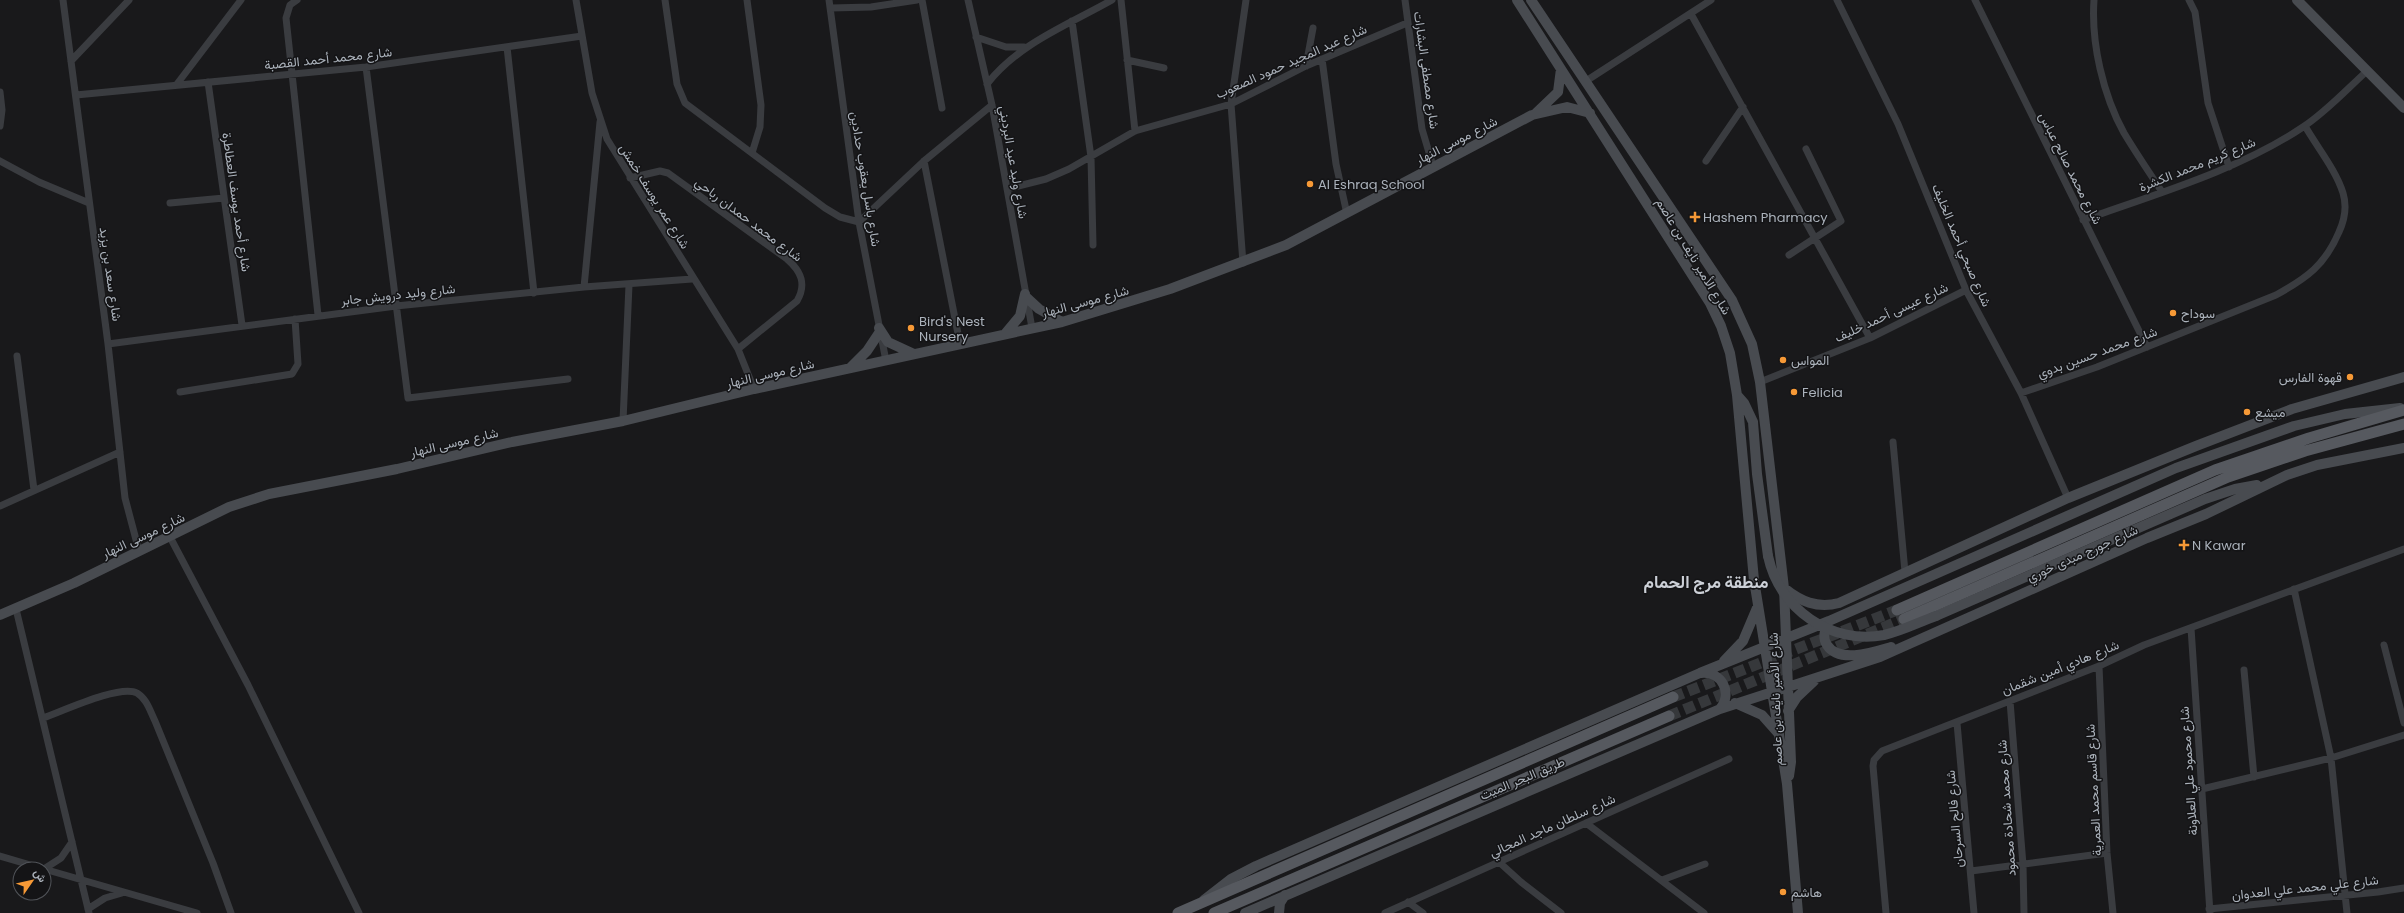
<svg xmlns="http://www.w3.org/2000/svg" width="2404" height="913" font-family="Poppins,Vazirmatn,sans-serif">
<rect width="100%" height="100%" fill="#19191b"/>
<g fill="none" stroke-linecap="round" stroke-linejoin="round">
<path stroke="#36383b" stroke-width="11" stroke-dasharray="11 5.5" stroke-linecap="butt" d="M1673,697L1897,610
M1669,716L1904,619"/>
<path stroke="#3a3c40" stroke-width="7" d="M63,0L108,344L125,498L139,551
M297,0L290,5L286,18L318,315
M576,0L592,93L607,139L738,349L754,389
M665,0L677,84L685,103L825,208L840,217L859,222L924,161L992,105
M747,0L761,105L760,127L752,153
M829,0L859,222L886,361
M922,0L942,108
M968,0L992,105L1032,328
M1121,0L1135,131
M1405,0L1422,129L1433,166
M1837,0L1898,124L1966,290L2021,393L2068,498
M1975,0L2147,347
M2094,0C2091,43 2103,95 2124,133C2136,153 2149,172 2162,192
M2189,0L2195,12L2208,103L2229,167
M831,8L871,7L917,0
M1691,14L1870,338
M1072,21L1091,157L1093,245
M976,37L1006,47H1024
M507,47L534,293
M1322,59L1336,164L1347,214
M1127,60L1164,68
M71,61L129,0
M1306,66L1313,28
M366,67L408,398L568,379
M1586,81L1711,0
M208,82L242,325
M177,84L241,0
M987,84C1019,43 1068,25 1112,0
M0,92L2,110L0,126
M76,95L366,67L582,36
M0,161L39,182L89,203
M924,161L960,344
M1706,161L1743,107
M630,178L660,171L668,173L787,259C801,271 807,284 797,301L738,349
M1007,189L1046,179L1069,169L1135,131L1231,104L1306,66L1407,23
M170,203L224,198
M2083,220C2156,194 2239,170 2303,127C2326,112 2346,90 2367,71
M1789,255L1841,221L1806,149
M1243,263L1231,104L1246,0
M584,287L600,122
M108,344L396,306L584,287L692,279
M17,356L34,490
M1760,382L1870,338L1966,290
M180,392L292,374L298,364L295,319
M2021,393L2097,367L2276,295C2307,278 2325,265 2339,232C2345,219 2347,206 2343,193C2336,170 2317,147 2305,126
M623,421L629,285
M1893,442L1905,572
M0,506L120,452
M170,537L248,685L359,913
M2294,589L2331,758L2347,913
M16,609L89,913
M2191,628L2210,913
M2384,645L2404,723
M2099,666L2107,853L2113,913
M2244,670L2254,777
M2010,701L2023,865L2024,913
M43,718C63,711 120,684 137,693C147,699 150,711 155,721L213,863L231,913
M1957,723L1974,913
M2202,789L2331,758L2404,735
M1586,823L1704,913
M0,856L44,869
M1499,862L1521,882L1561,913
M44,869L197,913
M44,869L61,858L72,842
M1971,871L2107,853
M1662,880L1705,864
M1408,902L1423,913
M88,909L105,898L122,893
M2209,909L2378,892L2404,888
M1385,913L1729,759
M1886,913L1873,766L1874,760L1882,751L2099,666L2144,645L2404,549"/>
<path stroke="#484b50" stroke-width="10" d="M1517,0L1710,303L1721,326L1730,353L1737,395L1754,580L1787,784L1798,913
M1531,0L1732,300L1752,344L1760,382L1784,588L1791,762L1789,776
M2297,0L2404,108
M1536,113L1558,92L1561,69
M1026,297L1039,309L1062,322
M879,328L888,342L914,354
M1005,334L1020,316L1025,294
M850,368L867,351L879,333
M1737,395L1744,403L1753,422L1757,474L1768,556
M1784,588C1800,601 1817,609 1839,603L2068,498L2196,446L2292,409L2404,377
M0,615L74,583L229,507L269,494L397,469L512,442L623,421L754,389L1062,322L1170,289L1286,245L1532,115L1567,107L1590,113
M1936,616L2205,499L2235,489L2257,485
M1829,621C1825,628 1822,638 1827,645C1839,664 1874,652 1891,647
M1724,661L1743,641L1757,608
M1701,673C1722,671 1733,693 1720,709
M1735,703L1762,715L1778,733
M1788,711L1797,697L1814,681
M1204,900L1231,879L1256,866L1700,673L1829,621L2176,468L2294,426L2345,414L2400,408
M1245,913L1720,709L1880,657L2147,538L2206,514L2287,475L2317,465L2404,448
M1279,913L1280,903L1285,895"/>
<path stroke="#56595f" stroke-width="11" d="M1897,610L2215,470L2309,438L2404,410
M1904,619L2228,477L2305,451L2404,424
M1178,913L1673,697
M1214,913L1669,716"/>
<path stroke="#484b50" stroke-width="10" d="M1768,556C1779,609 1831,645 1884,635C1902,631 1919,622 1936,616"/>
</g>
<g fill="#f69936" stroke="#141416" stroke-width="1.5">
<circle cx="1310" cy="184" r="4"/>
<path d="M1693 211h4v4h4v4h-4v4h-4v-4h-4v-4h4z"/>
<circle cx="2173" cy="313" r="4"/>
<circle cx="911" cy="328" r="4"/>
<circle cx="1783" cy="360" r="4"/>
<circle cx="2350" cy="377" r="4"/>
<circle cx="1794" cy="392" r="4"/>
<circle cx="2247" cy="412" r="4"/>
<path d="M2182 539h4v4h4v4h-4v4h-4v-4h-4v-4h4z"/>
<circle cx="1783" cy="892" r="4"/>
</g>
<g text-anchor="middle" stroke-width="3" stroke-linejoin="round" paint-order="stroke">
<g font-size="13" fill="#abb2bb" stroke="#141416">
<text transform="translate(328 58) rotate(-6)" y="5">شارع محمد أحمد القصبة</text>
<text transform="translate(1291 61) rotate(-24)" y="5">شارع عبد المجيد حمود الصعوب</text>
<text transform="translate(1427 70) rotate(82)" y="5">شارع مصطفى البشارات</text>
<text transform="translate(1456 140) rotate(-27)" y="5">شارع موسى النهار</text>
<text transform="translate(1014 162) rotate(80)" y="5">شارع وليد عيد البرديني</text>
<text transform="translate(2197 164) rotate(-22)" y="5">شارع كريم محمد الكشرة</text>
<text transform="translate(2071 168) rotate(63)" y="5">شارع محمد صالح عباس</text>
<text transform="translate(866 179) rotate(81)" y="5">شارع باسل يعقوب حدادين</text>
<text transform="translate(655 196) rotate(58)" y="5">شارع عمر يوسف خمش</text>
<text transform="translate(237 202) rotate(82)" y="5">شارع أحمد يوسف العطاطرة</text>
<text transform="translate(749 219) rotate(37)" y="5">شارع محمد حمدان رباحي</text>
<text transform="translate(1962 245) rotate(67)" y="5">شارع صبحي أحمد الخليف</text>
<text transform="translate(1694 256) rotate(59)" y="5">شارع الأمير نايف بن عاصم</text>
<text transform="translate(111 274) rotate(82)" y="5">شارع سعد بن يزيد</text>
<text transform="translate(398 294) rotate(-6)" y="5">شارع وليد درويش جابر</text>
<text transform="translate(1085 301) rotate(-15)" y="5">شارع موسى النهار</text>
<text transform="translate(1891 312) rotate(-25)" y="5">شارع عيسى أحمد خليف</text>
<text transform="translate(2097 352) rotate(-20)" y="5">شارع محمد حسين بدوي</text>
<text transform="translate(770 373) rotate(-13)" y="5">شارع موسى النهار</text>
<text transform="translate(454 442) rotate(-13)" y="5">شارع موسى النهار</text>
<text transform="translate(143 535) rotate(-25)" y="5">شارع موسى النهار</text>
<text transform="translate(2082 553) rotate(-24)" y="5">شارع جورج مبدى خوري</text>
<text transform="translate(2060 667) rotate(-22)" y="5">شارع هادي أمين شقمان</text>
<text transform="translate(1775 699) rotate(-92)" y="5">شارع الأمير نايف بن عاصم</text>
<text transform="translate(2188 771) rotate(-94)" y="5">شارع محمود علي العلاونة</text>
<text transform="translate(1522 778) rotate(-23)" y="5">طريق البحر الميت</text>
<text transform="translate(2093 790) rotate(-93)" y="5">شارع قاسم محمد العمرية</text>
<text transform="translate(2006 808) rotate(-94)" y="5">شارع محمد شحادة محمود</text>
<text transform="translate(1954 819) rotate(-95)" y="5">شارع فالح السرحان</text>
<text transform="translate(1552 825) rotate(-24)" y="5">شارع سلطان ماجد المجالي</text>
<text transform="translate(2305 887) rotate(-6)" y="5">شارع علي محمد علي العدوان</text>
</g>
<g font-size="13" fill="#abb2bb" stroke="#141416" text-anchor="start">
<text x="1318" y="189">Al Eshraq School</text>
<text x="1703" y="222">Hashem Pharmacy</text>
<text x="2181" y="318">سوداح</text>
<text x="919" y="326">Bird's Nest<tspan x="919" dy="15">Nursery</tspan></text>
<text x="1791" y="365">المواس</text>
<text x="2342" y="382" text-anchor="end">قهوة الفارس</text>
<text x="1802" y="397">Felicia</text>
<text x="2255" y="417">ميشع</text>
<text x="2192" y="550">N Kawar</text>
<text x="1791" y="897">هاشم</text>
</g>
<g font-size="17" font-weight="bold" fill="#ccd0d7" stroke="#141416">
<text x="1706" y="588">منطقة مرج الحمام</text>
</g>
</g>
<g transform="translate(32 881) rotate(56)"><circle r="19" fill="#141416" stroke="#505358"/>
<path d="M0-3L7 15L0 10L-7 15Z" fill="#f69936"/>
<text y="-6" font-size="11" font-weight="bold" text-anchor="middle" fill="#abb2bb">ش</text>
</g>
</svg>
